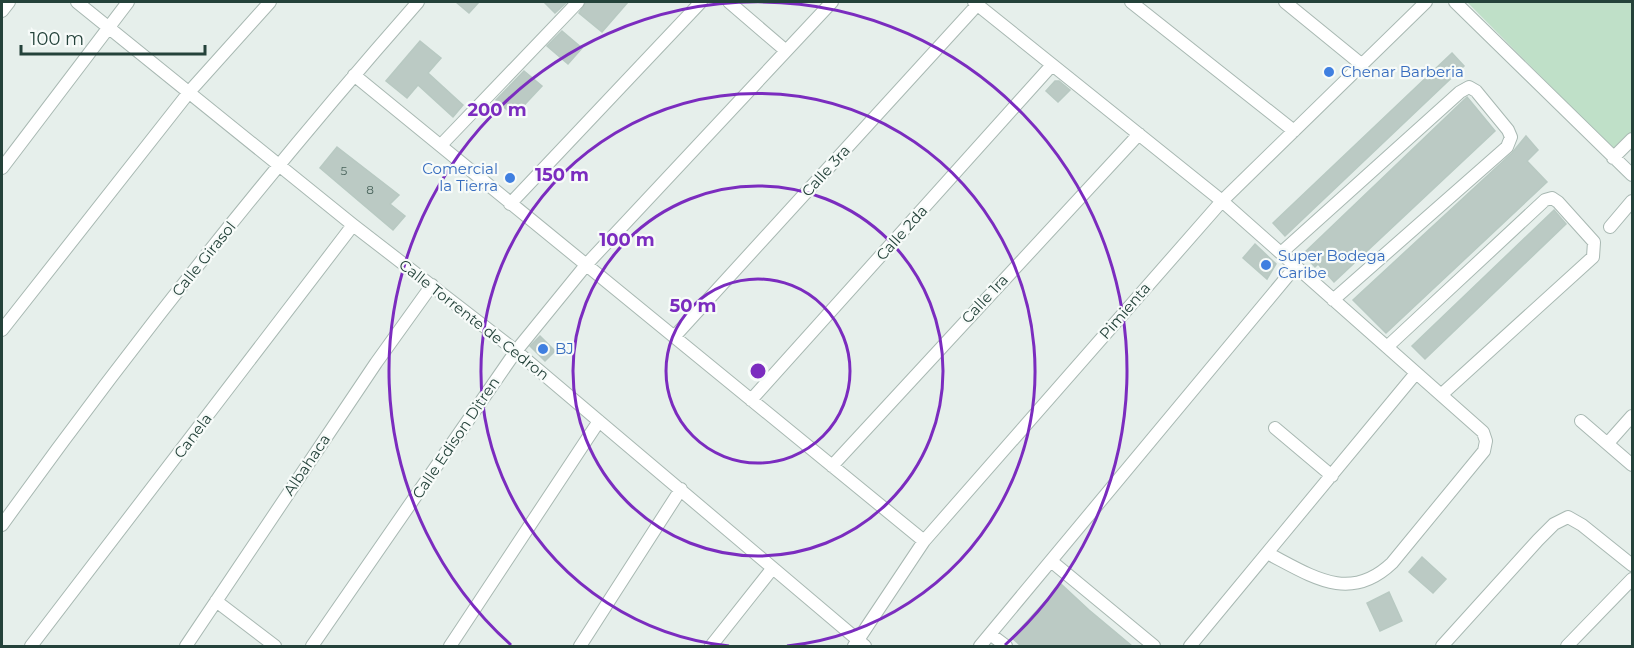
<svg xmlns="http://www.w3.org/2000/svg" width="1634" height="648" font-family="Montserrat,sans-serif">
<rect width="100%" height="100%" fill="#e6efeb"/>
<path fill="#bfe0c8" d="M1467,2H1632V137L1618,154Z"/>
<path fill="#bbcac4" stroke="#b8c9c2" stroke-width="1.5" d="M456,2H479L469,13Z
M544,2H567L555,13Z
M586,2H628L602,32L579,13Z
M562,31L582,48L568,64L547,46Z
M420,41L441,58L428,73L463,105L453,117L418,85L407,98L386,81Z
M1452,53L1464,66L1285,236L1273,223Z
M524,71L542,86L514,116L496,100Z
M1055,81H1059L1070,90L1058,102L1046,91Z
M1467,97L1495,131L1334,282L1318,264L1315,267L1303,254Z
M1526,136L1538,150L1527,161L1547,182L1386,333L1353,300L1512,153Z
M337,147L399,195L390,204L405,216L393,230L320,168Z
M1554,210L1566,224L1425,359L1412,346Z
M1255,244L1276,264L1267,279L1243,258Z
M540,336L555,351L545,361L530,346Z
M1422,557L1446,579L1433,593L1409,572Z
M1061,584L1089,610L1132,646H1021L1012,638Z
M1389,592L1402,621L1380,631L1367,603Z"/>
<g fill="none" stroke-linecap="round" stroke-linejoin="round">
<defs>
<path id="minor" d="M77,2L353,225L516,351L865,646
M729,2L785,50
M974,2L1222,201L1483,432L1486,441L1484,451L1392,563C1350,603 1313,577 1269,554
M1131,2L1294,131
M1285,2L1361,64
M1455,2L1632,175
M2,11L9,2
M354,75L924,541
M441,145L578,2
M1613,158L1632,139
M2,168L128,2
M510,204L701,2
M1610,227L1632,201
M1281,253L1460,92L1469,87L1476,91L1508,130L1511,137L1507,147L1333,300
M2,330L190,91L270,2
M674,337L978,4
M1387,347L1545,200L1552,198L1558,202L1594,242L1593,257L1441,395
M751,400L1052,65
M1581,421L1632,465
M1275,428L1332,476
M1608,443L1632,416
M832,466L1139,134
M2,525C132,344 271,169 418,2
M1051,561L1154,646
M216,601L275,646
M990,634L1006,646
M31,646L353,225
M186,646L376,363L432,285
M312,646L516,351L586,265L832,2
M450,646L599,421
M580,646L681,489
M711,646L772,569
M854,646L924,541L1222,201L1426,2
M980,646L1296,266
M1190,646L1416,373
M1442,646L1538,540L1554,524L1568,517L1582,525L1632,565
M1567,646L1632,579"/>
</defs>
<use href="#minor" stroke="#a8b8b2" stroke-width="14"/>
<use href="#minor" stroke="#fff" stroke-width="12"/>
</g>
<g fill="none" stroke="#7b2cbf" stroke-width="3">
<circle cx="758" cy="371" r="92"/>
<circle cx="758" cy="371" r="185"/>
<path d="M729 646A277 277 0 1 1 787 646"/>
<path d="M511 645A369 369 0 1 1 1005 645"/>
</g>
<g fill="#3f7fe0" stroke="#f7fbf9" stroke-width="2">
<circle cx="1329" cy="72" r="6"/>
<circle cx="510" cy="178" r="6"/>
<circle cx="1266" cy="265" r="6"/>
<circle cx="543" cy="349" r="6"/>
</g>
<g text-anchor="middle" stroke-width="4.5" stroke-linejoin="round" paint-order="stroke">
<g font-size="12" fill="#4a645c">
<text x="344" y="175">5</text>
<text x="370" y="194">8</text>
</g>
<g font-size="15" fill="#366cbe" stroke="#f7fbf9" text-anchor="start">
<text x="1341" y="77">Chenar Barberia</text>
<text x="498" y="174" text-anchor="end">Comercial<tspan x="498" dy="17">la Tierra</tspan></text>
<text x="1278" y="261">Super Bodega<tspan x="1278" dy="17">Caribe</tspan></text>
<text x="555" y="354">BJ</text>
</g>
<g font-size="15" fill="#24423a" stroke="#f7fbf9">
<text transform="translate(826 171) rotate(-48)" y="5">Calle 3ra</text>
<text transform="translate(902 233) rotate(-48)" y="5">Calle 2da</text>
<text transform="translate(204 259) rotate(-51)" y="5">Calle Girasol</text>
<text transform="translate(985 299) rotate(-47)" y="5">Calle 1ra</text>
<text transform="translate(1125 311) rotate(-49)" y="5">Pimienta</text>
<text transform="translate(474 320) rotate(38)" y="5">Calle Torrente de Cedron</text>
<text transform="translate(193 436) rotate(-53)" y="5">Canela</text>
<text transform="translate(456 438) rotate(-56)" y="5">Calle Edison Ditren</text>
<text transform="translate(307 465) rotate(-56)" y="5">Albahaca</text>
</g>
</g>
<circle cx="758" cy="371" r="9" fill="#7b2cbf" stroke="#f7fbf9" stroke-width="3"/>
<g font-size="18" text-anchor="middle" font-weight="bold" fill="#7b2cbf" stroke="#f7fbf9" stroke-width="4.5" stroke-linejoin="round" paint-order="stroke">
<text x="497" y="116">200 m</text>
<text x="562" y="181">150 m</text>
<text x="627" y="246">100 m</text>
<text x="693" y="312">50 m</text>
</g>
<rect width="1634" height="648" fill="none" stroke="#24423a" stroke-width="6"/>
<path d="M21 45v9h184v-9" fill="none" stroke="#24423a" stroke-width="3"/>
<text x="30" y="45" font-size="18" fill="#24423a" stroke="#f7fbf9" stroke-width="4.5" paint-order="stroke">100 m</text>
</svg>
